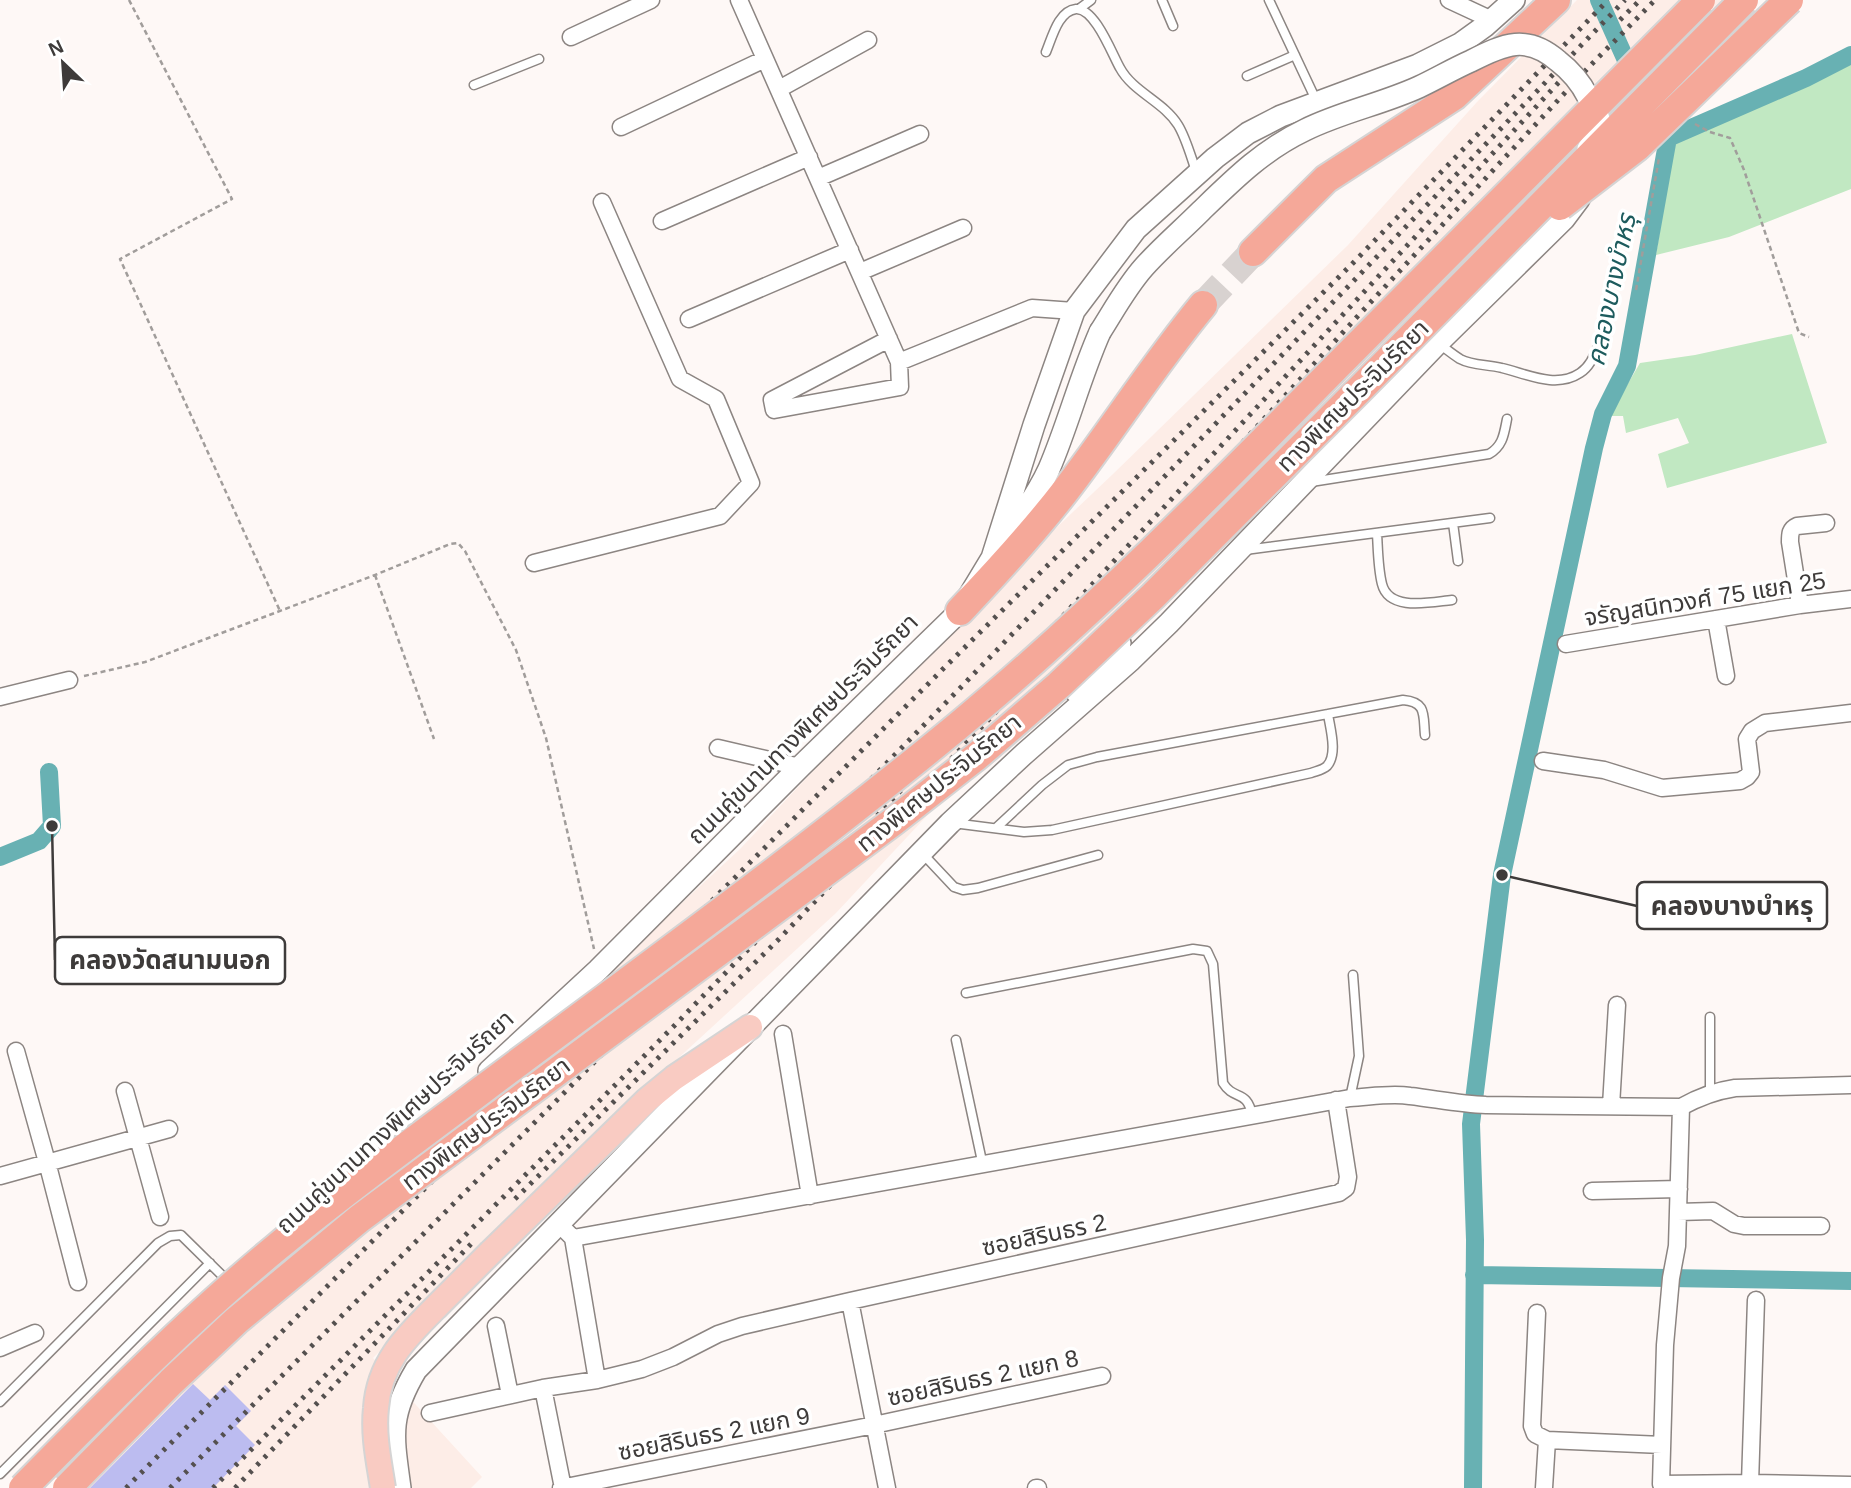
<svg xmlns="http://www.w3.org/2000/svg" width="1851" height="1488" font-family="Arial,'Noto Sans Thai',sans-serif">
<rect width="100%" height="100%" fill="#fef8f6"/>
<path fill="#fdede7" d="M1577,0H1728L1515,215L1155,572L836,913L648,1086L373,1358L482,1477L471,1488H60L322,1238L740,849L918,659L1113,474L1348,245L1477,102Z"/>
<path fill="#c1e8c2" d="M1851,60V189L1729,237L1656,255L1674,142L1774,98Z
M1792,334L1827,443L1667,488L1658,454L1689,443L1678,418L1626,433L1623,416H1609L1640,363L1695,355Z"/>
<g fill="none" stroke-linecap="round" stroke-linejoin="round">
<path stroke="#68b1b3" stroke-width="18" d="M1599,0L1634,78
M1668,138L1806,78L1851,55
M0,857L39,841L52,826L49,772
M1474,1275L1851,1281
M1473,1488L1475,1240L1471,1124L1502,875L1594,448L1603,414L1627,366L1668,138"/>
</g>
<path fill="#bcbcf0" d="M193,1384L210,1400L225,1385L251,1411L236,1426L255,1445L213,1488H90Z"/>
<g fill="none" stroke-linecap="round" stroke-linejoin="round">
<path stroke="#d8d2d0" stroke-width="28" stroke-dasharray="28 14" stroke-linecap="butt" d="M1203,305L1253,252"/>
<defs>
<path id="lane" d="M1162,0L1173,26
M1269,0L1316,100
M1079,9L1091,0
M1046,52C1052,38 1058,11 1076,9C1095,8 1112,54 1120,68C1133,92 1164,102 1178,125C1186,138 1191,157 1196,171
M1247,76L1295,55
M474,85L539,59
M1438,343C1445,348 1452,354 1460,359C1473,366 1487,364 1502,368C1527,374 1556,389 1580,373C1591,366 1595,353 1600,342
M1311,482L1489,454C1503,446 1504,434 1507,419
M1453,523L1458,561
M1377,533C1378,550 1378,568 1382,584C1389,612 1431,602 1452,600
M1245,550L1490,518
M953,823L1024,832L1052,830L1311,773C1316,771 1323,770 1327,766C1338,754 1330,728 1328,714
M996,828L1042,785L1068,765L1097,757L1403,700C1427,702 1423,715 1425,735
M923,854L954,887L963,890L978,888L1098,855
M966,993L1193,949L1207,951L1213,964L1223,1083C1234,1101 1247,1089 1252,1115
M1710,1017V1093
M956,1040L983,1166
M1350,1098L1359,1056L1353,975
M0,1402L158,1243L170,1236L181,1235L245,1298
M0,1474L210,1263"/>
<path id="street" d="M739,0L899,362L900,387L774,410L772,400L889,339
M1449,0L1492,20
M571,37L651,0
M779,89L868,40
M621,127L765,59
M818,178L920,134
M662,221L809,157
M860,272L963,228
M689,319L850,250
M899,362L1032,308L1074,311
M534,563L720,516L751,483L716,399L680,379L602,202
M1800,605L1790,542C1790,534 1790,529 1797,526L1826,523
M1716,619L1726,676
M1566,644L1800,605L1851,599
M0,697L69,680
M718,748L800,767
M1543,761L1604,770L1662,788L1740,781L1747,777L1751,772L1747,739L1752,731L1765,723L1851,713
M783,1034L810,1196
M16,1051L47,1162L78,1282
M125,1091L160,1217
M1611,1106L1617,1005
M1681,1107L1677,1246L1671,1278L1665,1345L1661,1484L1750,1483L1851,1485
M0,1176L169,1129
M1592,1191L1679,1189
M1678,1212L1713,1211L1734,1224L1744,1226H1821
M566,1231L573,1238L597,1380
M573,1238L1350,1098C1370,1097 1390,1093 1410,1096C1436,1099 1460,1104 1486,1105L1681,1107C1699,1097 1715,1091 1735,1088L1851,1085
M850,1301L887,1488
M1537,1313L1532,1426L1535,1434L1547,1440L1662,1445
M496,1326L510,1395
M0,1348L35,1333
M543,1388L563,1488
M430,1413L543,1388L597,1380L642,1369L673,1357L718,1334L742,1326L850,1301L1339,1193L1346,1188L1348,1177L1336,1100
M1750,1483L1756,1300
M561,1488L874,1425L1102,1376
M1036,1488H1038
M1544,1488L1547,1440"/>
<path id="secondary" d="M1003,542C1020,519 1037,495 1049,469C1068,425 1080,377 1100,332
M1077,693L1120,643
M489,1071L598,970L800,767L960,611L992,558L1034,425L1074,311L1136,229L1215,158L1248,133L1281,116L1418,65L1460,44L1485,26L1514,0
M254,1290L328,1221
M400,1488C393,1436 388,1417 416,1370L950,823L1024,754L1131,660L1169,623L1438,343L1564,219L1579,199"/>
<path id="primary" d="M491,1252L647,1100L674,1078L750,1027"/>
<path id="highway" d="M1253,252L1326,179L1454,96L1556,0
M960,611C997,572 1033,533 1066,490C1113,429 1154,364 1203,305"/>
</defs>
<use href="#lane" stroke="#8c8582" stroke-width="11"/>
<use href="#street" stroke="#8c8582" stroke-width="19"/>
<use href="#secondary" stroke="#8c8582" stroke-width="24"/>
<use href="#primary" stroke="#d5d4d4" stroke-width="28"/>
<use href="#highway" stroke="#d5d4d4" stroke-width="32"/>
<path stroke="#a19d9b" stroke-width="2.5" stroke-dasharray="5 3.5" stroke-linecap="butt" d="M129,0L232,199L120,259L280,611
M1695,124L1710,132L1730,138L1744,170L1799,333L1809,337
M1636,290L1659,158
M375,575L434,739
M84,676L145,662L375,575L450,544L458,543L465,551L516,650L546,738L594,949"/>
<use href="#lane" stroke="#fff" stroke-width="8"/>
<use href="#street" stroke="#fff" stroke-width="16"/>
<use href="#secondary" stroke="#fff" stroke-width="21"/>
<use href="#primary" stroke="#f9cbc2" stroke-width="24"/>
<use href="#highway" stroke="#f5a899" stroke-width="28"/>
<path stroke="#54504f" stroke-width="5" stroke-dasharray="3.5 7" stroke-linecap="butt" d="M1620,20L1640,0
M515,1199L779,939L1014,693L1356,318L1587,69L1655,0
M126,1488L946,666L1351,265L1608,0
M170,1488L562,1095L964,684L1625,0
M213,1488L673,1027L864,830L1573,67
M235,1488L471,1244"/>
<defs>
<path id="secondary-bridge" d="M1100,332C1114,310 1127,286 1144,267C1162,247 1182,230 1201,211C1234,179 1263,150 1305,130C1341,112 1382,104 1419,87C1436,79 1453,69 1471,61C1504,44 1527,34 1558,61C1571,71 1581,83 1588,97C1602,123 1606,124 1588,149"/>
<path id="primary-bridge" d="M383,1488C379,1462 373,1435 376,1408C379,1362 407,1336 438,1305C455,1288 473,1270 491,1252"/>
<path id="highway-bridge" d="M1560,206L1637,147L1789,0
M23,1488C105,1405 186,1322 277,1247C343,1192 414,1141 483,1089C642,970 804,853 958,726C1092,615 1213,492 1335,368C1456,245 1579,123 1701,0
M67,1488L171,1382L236,1321L359,1219L894,821L977,756L1059,685L1153,596L1360,389L1744,0"/>
</defs>
<use href="#secondary-bridge" stroke="#8c8582" stroke-width="24" stroke-linecap="butt"/>
<use href="#primary-bridge" stroke="#d5d4d4" stroke-width="28" stroke-linecap="butt"/>
<use href="#highway-bridge" stroke="#d5d4d4" stroke-width="32" stroke-linecap="butt"/>
<use href="#secondary-bridge" stroke="#fff" stroke-width="21"/>
<use href="#primary-bridge" stroke="#f9cbc2" stroke-width="24"/>
<use href="#highway-bridge" stroke="#f5a899" stroke-width="28"/>
</g>
<g text-anchor="middle" stroke-width="7" stroke-linejoin="round" paint-order="stroke">
<g font-size="24" fill="#3e3b3a" stroke="#fff">
<text transform="translate(1353 396) rotate(-45)" y="8">ทางพิเศษประจิมรัถยา</text>
<text transform="translate(1705 599) rotate(-9)" y="8">จรัญสนิทวงศ์ 75 แยก 25</text>
<text transform="translate(803 729) rotate(-45)" y="8">ถนนคู่ขนานทางพิเศษประจิมรัถยา</text>
<text transform="translate(939 783) rotate(-39)" y="8">ทางพิเศษประจิมรัถยา</text>
<text transform="translate(395 1122) rotate(-43)" y="8">ถนนคู่ขนานทางพิเศษประจิมรัถยา</text>
<text transform="translate(486 1124) rotate(-37)" y="8">ทางพิเศษประจิมรัถยา</text>
<text transform="translate(1044 1235) rotate(-12)" y="8">ซอยสิรินธร 2</text>
<text transform="translate(983 1378) rotate(-12)" y="8">ซอยสิรินธร 2 แยก 8</text>
<text transform="translate(714 1434) rotate(-11)" y="8">ซอยสิรินธร 2 แยก 9</text>
</g>
<g font-size="26" font-style="italic" fill="#1d5b5d" stroke="#fff">
<text transform="translate(1611 290) rotate(-78)" y="9">คลองบางบำหรุ</text>
</g>
</g>
<path fill="none" stroke="#3e3b3a" stroke-width="2.5" d="M1502 875L1637 906M52 826L55 960"/>
<g fill="#3e3b3a" stroke="#fff" stroke-width="2.5">
<circle cx="1502" cy="875" r="7"/>
<circle cx="52" cy="826" r="7"/>
</g>
<g fill="#fff" stroke="#3e3b3a" stroke-width="2.5">
<rect x="1637" y="882" width="190" height="47" rx="7"/>
<rect x="55" y="937" width="230" height="47" rx="7"/>
</g>
<g font-size="26" text-anchor="middle" font-weight="bold" fill="#3e3b3a">
<text x="1732" y="915">คลองบางบำหรุ</text>
<text x="170" y="969">คลองวัดสนามนอก</text>
</g>
<g transform="translate(63 63) rotate(335)" stroke="#ffffff" stroke-width="5" paint-order="stroke">
<path d="M0-5L12 26L0 18L-12 26Z" fill="#3e3b3a"/>
<text y="-10" font-size="19" font-weight="bold" text-anchor="middle" fill="#3e3b3a">N</text>
</g>
</svg>
